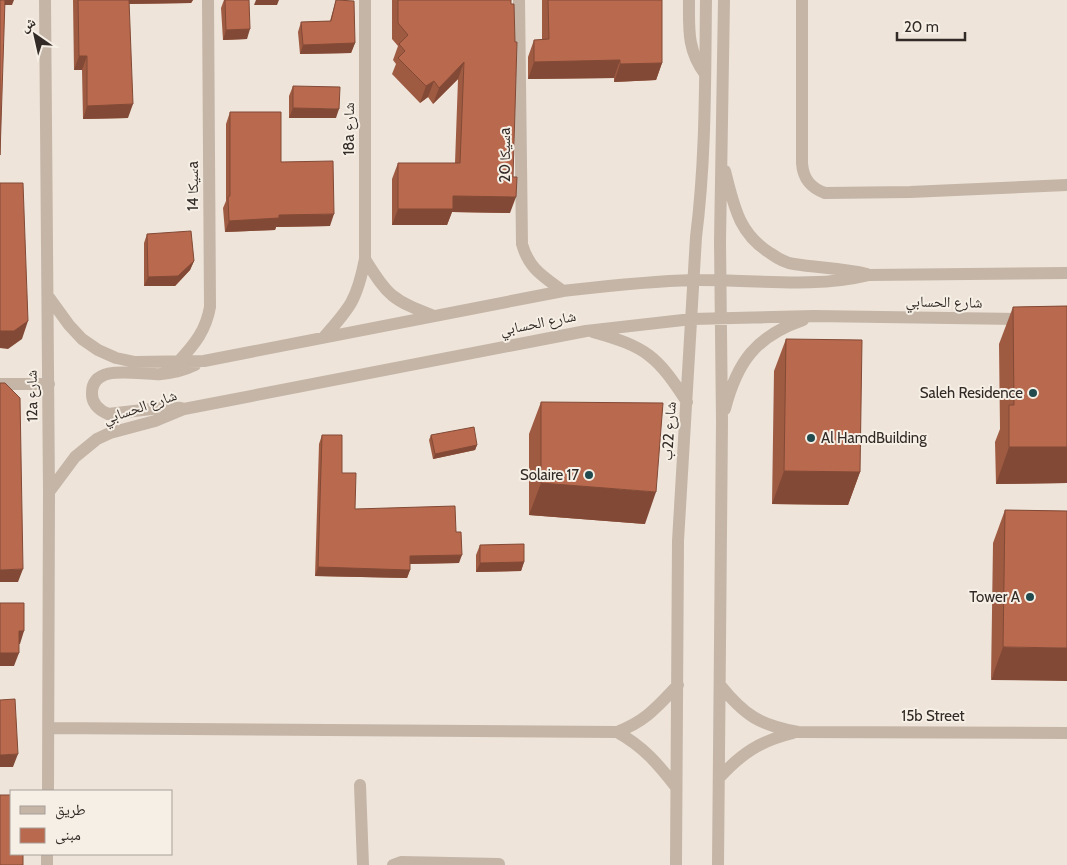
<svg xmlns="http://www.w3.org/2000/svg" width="1067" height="865" font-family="Cabin,'Noto Naskh Arabic',sans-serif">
<rect width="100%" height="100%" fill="#eee4d9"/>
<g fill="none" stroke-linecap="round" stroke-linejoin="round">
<path stroke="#c4b5a7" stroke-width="12" d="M689,0C689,29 687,50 705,74
M802,0V163C803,179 811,188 825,193L910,192L1067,185
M360,785L363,865
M393,865L401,862L499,864"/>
<path stroke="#c4b5a7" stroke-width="12" d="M45,0L49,492L48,791
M519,0L522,244C529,269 543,276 563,291
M725,171C734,205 738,233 770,253C777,258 786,263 794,264C819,268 843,268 867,274
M365,259C388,297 393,300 434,316
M48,296L69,325L82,339L98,350L116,358L135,362L204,361L563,291C607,286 650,281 693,280C751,279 813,289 869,275L1067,273
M593,332C647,347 657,356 687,402
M324,337C351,307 357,299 365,259V0
M179,361C195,344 206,330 210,307L208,0
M0,384H49
M181,408L169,407L108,414C99,410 92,404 92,394C91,361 142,376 161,374C173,373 185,370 195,365
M725,409C737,362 756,336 803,320
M49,492L75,457L97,439L110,433L155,421L184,409L586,331L692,319L814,316L1024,319
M720,685C745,716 760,725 798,732L1067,733
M49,728L617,732C646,721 657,707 678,685
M617,732C644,747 658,764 676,787
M719,778C742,753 760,741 793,733
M47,865V854
M676,865L678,541L696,237C706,158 705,79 706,0
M718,865L722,421L720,242L724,0"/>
</g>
<path fill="#9f5a42" d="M73,0H193L191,3L129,4L128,118L83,119L82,70H74Z
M224,0H249L247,39L223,40L221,8Z
M336,0L355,43L351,53L300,54L298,32L301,22L330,21Z
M392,0H511L510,213L452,212L447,225H392V179L398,163H455L458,79L433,104L428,97L420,103L392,74L396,64L393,60L398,46L392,39Z
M542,0H662V63L656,80L614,82V78L528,79V57L534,40H542Z
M293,86L336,118H289V96Z
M230,112L281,162L330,226L276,227L275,230L225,232L223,208L226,201V124Z
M147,234L194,261L190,270L175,286H144V243Z
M1067,306V483L996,484L995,442L1000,429L999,344L1013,307Z
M786,339L860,472L848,505L772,504L774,371Z
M541,402L645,524L529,515V434Z
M322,435L355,509L456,532L459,563L410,564V570L407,578L315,576L319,444Z
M431,435L477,445L475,450L433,459L429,440Z
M1005,510L1067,511L991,680L993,543Z
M480,545L524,562L521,571L476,572V555Z"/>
<path fill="#824a36" d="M1,0H14L12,5H0Z
M126,0H193L191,3L124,4Z
M256,0H279L277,5H254Z
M250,29L247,39L223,40L226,30Z
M355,43L351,53L300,54L303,45Z
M79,56H87L82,70H74Z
M620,60L614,78L528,79L534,62Z
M464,62L458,79L433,104L439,88Z
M662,63L656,80L614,82L620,64Z
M434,81L428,97L420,103L426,86Z
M133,104L128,118L83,119L87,106Z
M293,108L339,109L336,118H289Z
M453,196L516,197L510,213L452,212L447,225H392L398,209Z
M334,214L330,226L276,227L275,230L225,232L229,221L279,215Z
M194,261L190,270L175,286H144L148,277Z
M28,321L22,339L8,349L0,348V331Z
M477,445L475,450L433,459L435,454Z
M1009,447H1067V483L996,484Z
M784,471L860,472L848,505L772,504Z
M541,483L656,492L645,524L529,515Z
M462,555L459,563L407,564L410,556Z
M524,562L521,571L476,572L480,563Z
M318,567L410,570L407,578L315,576Z
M23,569L18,582H0V570Z
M19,631H24L20,644H14Z
M1003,647L1067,648V681L991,680Z
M0,653H19L14,666H0Z
M18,754L13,767H0V755Z"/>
<path fill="#b9694d" stroke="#824a36" d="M0,0H5L0,155Z
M78,0H129L133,104L87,106V56H79Z
M225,0H249L250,29L226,30Z
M336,0L354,1L355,43L303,45L301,22L331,21Z
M398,0H511V4H514L515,42H517L513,177H517L516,197L453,196V209H398V163H460L464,62L439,88L434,81L426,86L398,58L405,51L399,44L408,35L398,23Z
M548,0H662V63L620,64V60L534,62V40L549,39Z
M293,86L340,87L339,109L293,108Z
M230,112H281V162L333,161L334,214L279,215V218L229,221L228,197L230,196Z
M0,183H23L28,321L14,331H0Z
M191,231L194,261L178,276L148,277L147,234Z
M1067,306V447H1009V405H1014L1013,307Z
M786,339L862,340L860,472L784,471Z
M0,383H5L20,398L23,569L0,570Z
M541,402L663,403L656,492L541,483Z
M474,427L477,445L435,454L431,435Z
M322,435H342V473H356L355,509L455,506L456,532H461L462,555L410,556V570L318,567Z
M1005,510L1067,511V648L1003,647Z
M524,544V562L480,563V545Z
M0,603H24V631H19V653H0Z
M15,699L18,754L0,755V700Z
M0,795H11V854H23V865H0Z"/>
<g fill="#214b4e" stroke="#f6efe5" stroke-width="2">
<circle cx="1033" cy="393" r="5"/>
<circle cx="811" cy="438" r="5"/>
<circle cx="589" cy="475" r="5"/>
<circle cx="1030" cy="597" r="5"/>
</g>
<g text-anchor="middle" stroke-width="4" stroke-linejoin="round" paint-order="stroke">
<g font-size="15" fill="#322a26" stroke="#f6efe5">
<text transform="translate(349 129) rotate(-90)" y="5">18a شارع</text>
<text transform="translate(505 155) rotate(-90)" y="5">سيكا 20a</text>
<text transform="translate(193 186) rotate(-90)" y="5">سيكا 14a</text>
<text transform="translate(944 302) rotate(1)" y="5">شارع الحسابي</text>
<text transform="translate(538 323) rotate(-11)" y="5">شارع الحسابي</text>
<text transform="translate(32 396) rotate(-91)" y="5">12a شارع</text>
<text transform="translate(140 407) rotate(-19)" y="5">شارع الحسابي</text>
<text transform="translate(669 431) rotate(-86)" y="5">شارع 22ب</text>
<text x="933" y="721">15b Street</text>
</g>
<g font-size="15" fill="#322a26" stroke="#f6efe5" text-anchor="end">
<text x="1023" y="398">Saleh Residence</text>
<text x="821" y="443" text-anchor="start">Al HamdBuilding</text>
<text x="579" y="480">Solaire 17</text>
<text x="1020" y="602">Tower A</text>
</g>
</g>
<rect x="10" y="790" width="162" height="65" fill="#f6efe5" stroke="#a8a099"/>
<rect x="20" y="806" width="25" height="8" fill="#c4b5a7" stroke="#a8a099"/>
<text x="55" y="815" font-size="15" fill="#322a26">طريق</text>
<rect x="20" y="828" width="25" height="15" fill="#b9694d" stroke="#a8a099"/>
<text x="55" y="840" font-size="15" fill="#322a26">مبنى</text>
<g transform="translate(35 35) rotate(326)" stroke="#f6efe5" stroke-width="4" paint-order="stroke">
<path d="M0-4L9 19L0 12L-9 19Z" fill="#322a26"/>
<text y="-8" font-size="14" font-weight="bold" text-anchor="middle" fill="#322a26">ش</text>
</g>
<path d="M897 32v8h68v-8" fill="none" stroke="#322a26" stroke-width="2.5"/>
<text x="904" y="32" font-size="15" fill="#322a26" stroke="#f6efe5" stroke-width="4" paint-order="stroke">20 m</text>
</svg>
